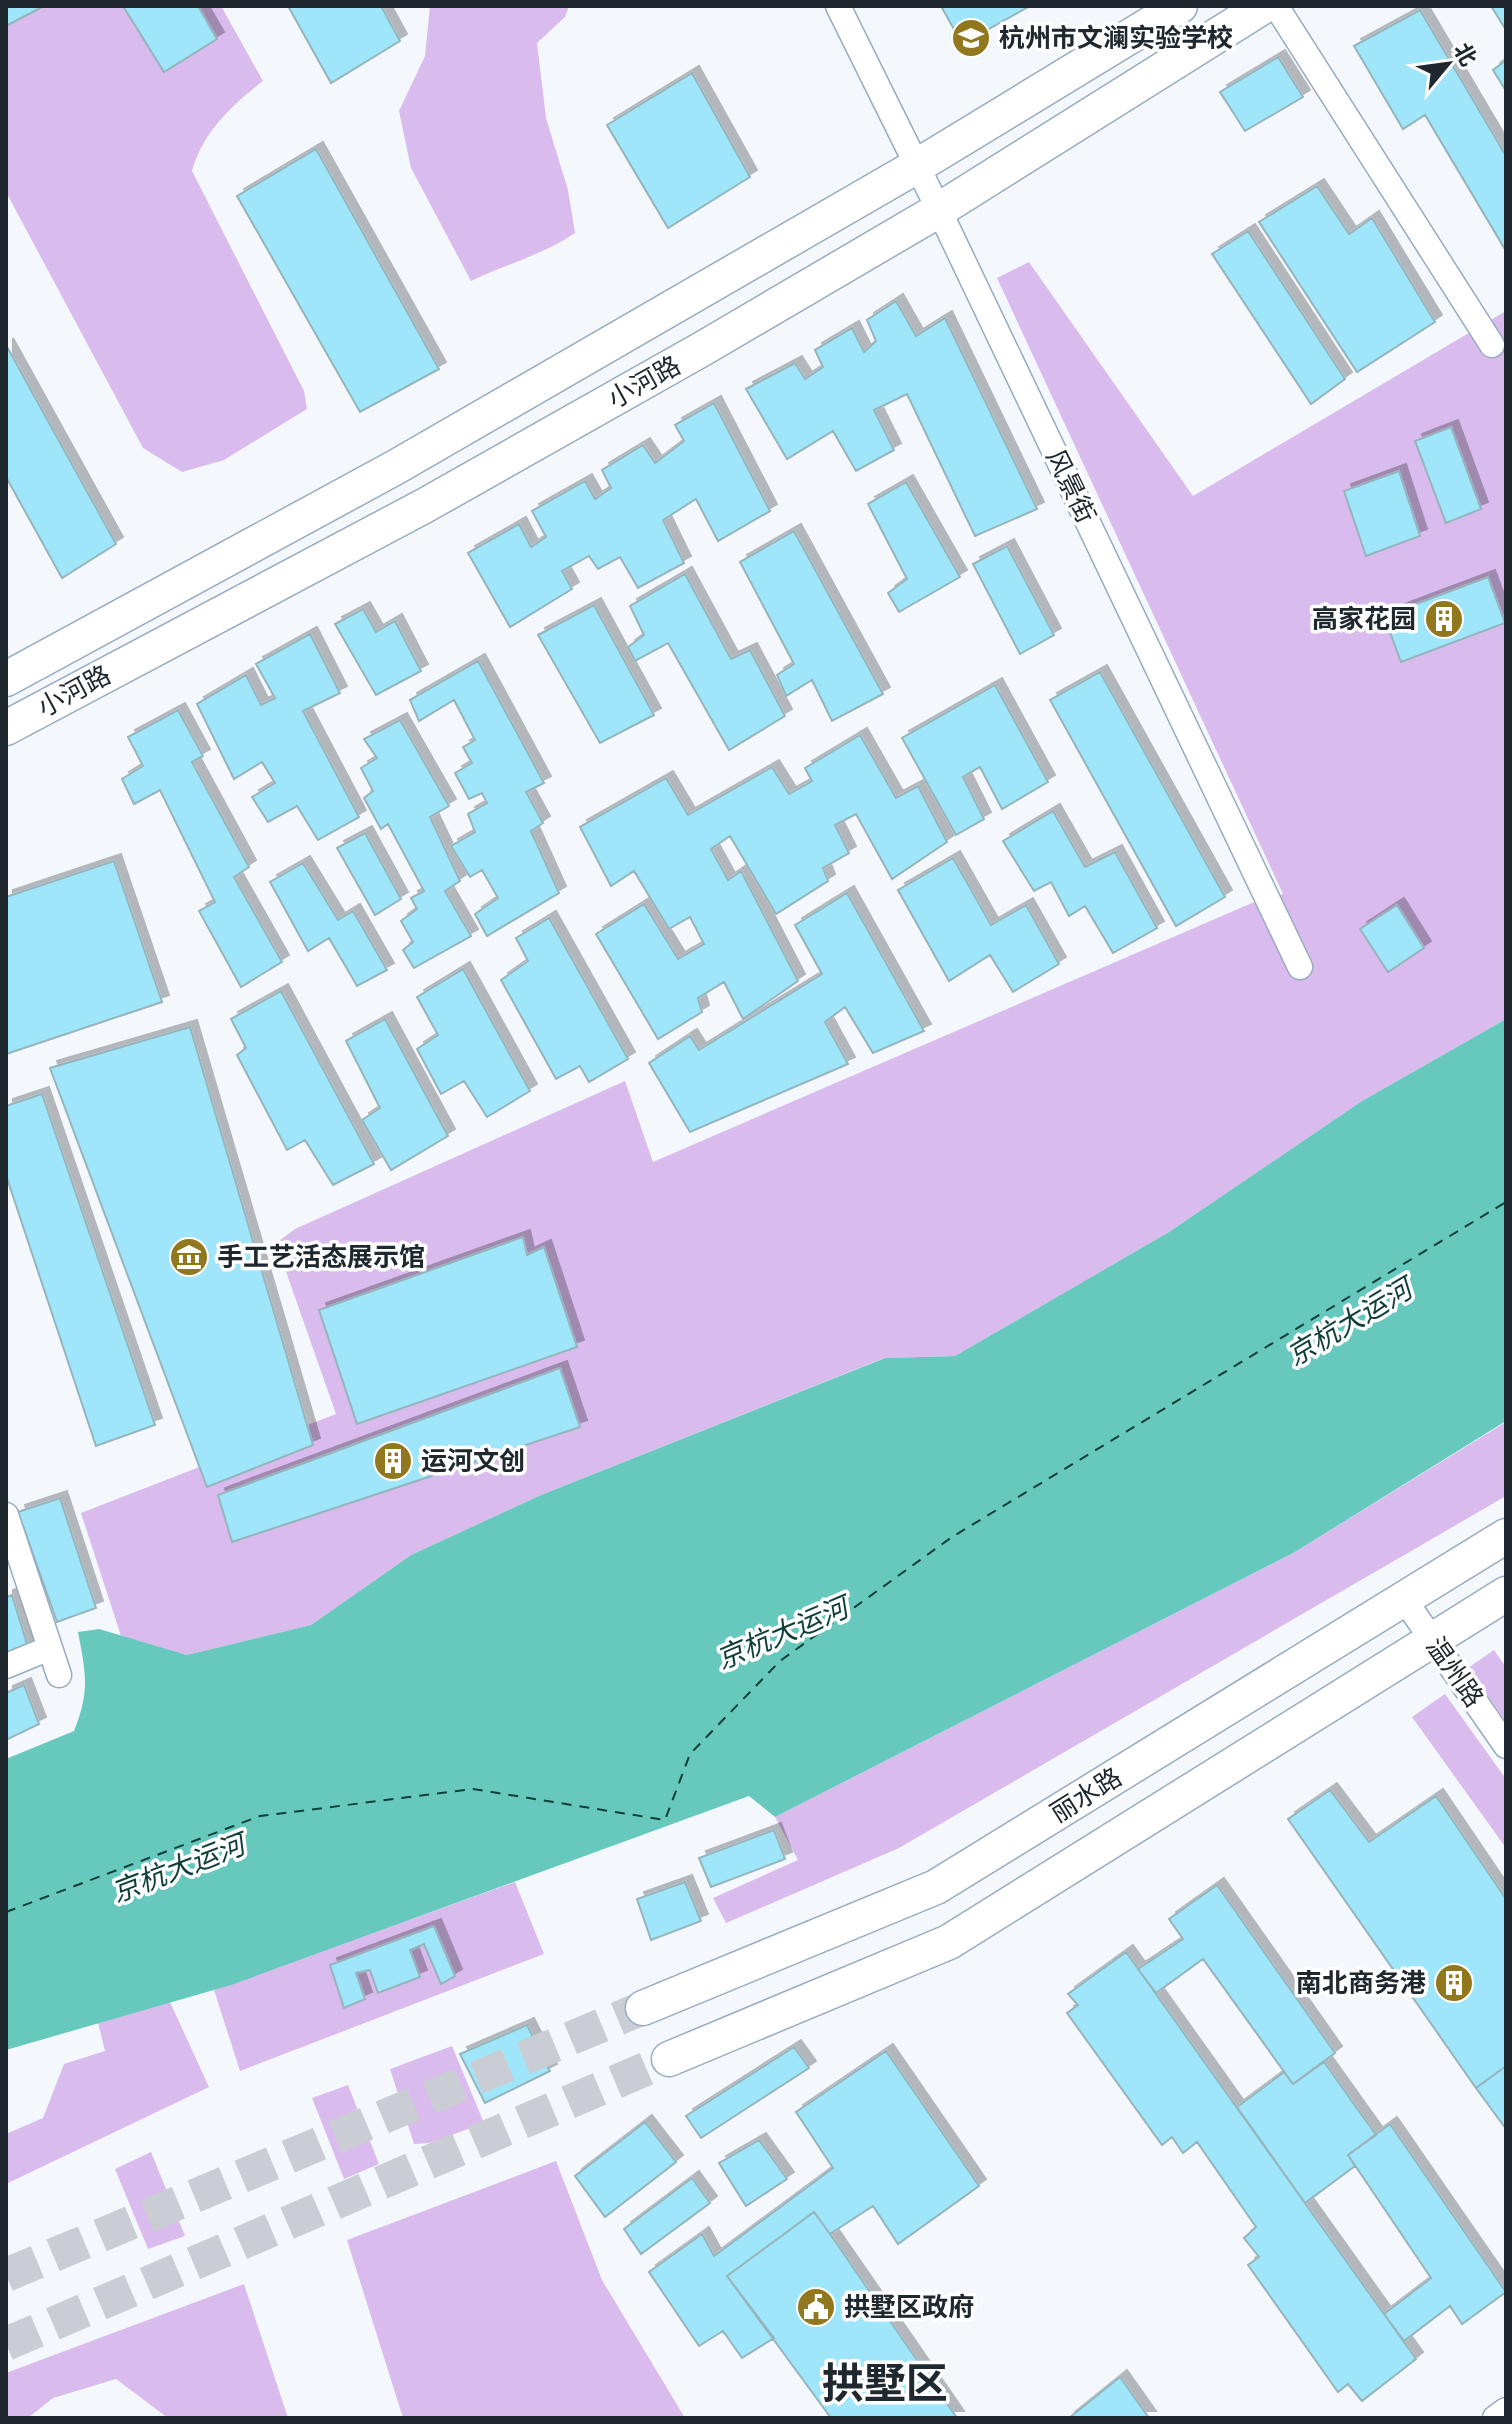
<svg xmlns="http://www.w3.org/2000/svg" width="1512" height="2424" font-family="'DejaVu Sans','Noto Sans SC',sans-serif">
<defs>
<filter id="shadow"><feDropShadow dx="7" dy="-7" stdDeviation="0" flood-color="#0004"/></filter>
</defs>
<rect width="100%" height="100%" fill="#f4f8fd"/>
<path fill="#d9bbed" d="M32,6H221L263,81C231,106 203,132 192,171L304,391L307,409L224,460L182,472L143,448L6,192V21Z
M430,6H569L565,17L537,43L546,118L568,190L575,233C543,255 506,264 471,281L411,168L399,111L425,56Z
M1029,262L1193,496L1506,311V1019L1362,1101L1169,1232L955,1356L884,1358L541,1495L411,1555L311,1625L187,1655L121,1636L81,1513L336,1414L276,1243L295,1229L625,1081L653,1162L1252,903L1283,894L997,278Z
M1506,1422V1496L899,1848L726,1923L713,1898L798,1860L775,1817L1295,1552Z
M1494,1650L1506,1667V1722L1468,1668Z
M1445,1694L1506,1779V1848L1412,1717Z
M515,1882L544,1954L240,2071L214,1990Z
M170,2002L209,2087L6,2184V2134L43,2118L64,2064L105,2051L98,2023Z
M452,2046L484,2123L430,2143L414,2144L390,2069Z
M348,2085L379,2164L344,2179L312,2098Z
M151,2152L185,2236L148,2249L115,2169Z
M556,2161L602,2280L685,2418H403L347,2240Z
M244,2284L288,2418H168L116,2379L53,2398L28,2418H6V2373Z"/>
<path fill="#67c9be" d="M1506,1019V1421L1295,1552L775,1817L749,1796L231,1985L6,2050V1759L74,1731C90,1691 86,1674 78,1632L99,1629L187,1655L311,1625L411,1555L541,1495L885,1358L955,1356L1169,1232L1362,1101Z"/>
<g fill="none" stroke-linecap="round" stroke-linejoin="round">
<path stroke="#103e39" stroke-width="2" stroke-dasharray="10 8" stroke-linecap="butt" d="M6,1912L260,1816L473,1789L665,1820L690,1754L780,1661L952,1537L1506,1202"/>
</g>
<path fill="#a0e6fa" stroke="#95b4bc" stroke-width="2" filter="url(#shadow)" d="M6,6H44L6,26Z
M123,6H198L217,39L164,72Z
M288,6H381L400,41L331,83Z
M941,6H1030L962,44Z
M1491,6H1506V30Z
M1420,10L1506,156V251L1425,115L1403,129L1354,46Z
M1278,57L1303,97L1245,131L1220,92Z
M1506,60V91L1493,70Z
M692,73L750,177L668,228L607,125Z
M316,149L439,369L360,412L237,196Z
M1317,186L1349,234L1372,218L1435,322L1357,372L1259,222Z
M1248,231L1345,379L1311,404L1212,254Z
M896,301L916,336L945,318L1037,509L975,536L907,394L874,410L894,450L856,471L833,431L787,459L746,389L795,363L805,379L823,367L815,350L852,328L864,352L876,341L867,320Z
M6,345L116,544L62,578L6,477Z
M714,403L770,511L718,541L696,499L663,520L684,563L638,588L620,557L598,569L589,556L562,571L572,589L510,627L468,553L519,524L531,547L546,537L532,511L585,481L595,499L611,488L602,470L643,445L655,463L684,441L675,425Z
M1451,427L1481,509L1446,523L1415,441Z
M1399,471L1420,536L1366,556L1344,491Z
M906,482L960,577L899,612L888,593L907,579L868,504Z
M794,531L883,694L832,721L812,680L786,696L777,675L794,664L740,562Z
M1007,546L1054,635L1020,654L973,564Z
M685,574L731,659L750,650L785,716L729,750L668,643L635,661L628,647L644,635L630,606Z
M1488,577L1505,623L1401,662L1384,616Z
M594,605L654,715L600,743L538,635Z
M363,609L376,632L395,621L421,671L376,695L335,624Z
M310,634L340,693L303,711L359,817L318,840L297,806L268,822L252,797L275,783L262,762L234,779L197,704L246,675L261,705L275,698L256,664Z
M478,661L544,783L526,792L543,823L531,831L559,893L487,936L475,914L498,898L482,870L470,877L451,846L475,832L468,814L487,803L482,793L469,799L455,773L472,763L463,747L475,740L454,700L419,721L410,700Z
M1100,672L1225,897L1176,926L1050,700Z
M995,685L1048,782L1002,809L980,767L963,777L984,819L956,835L902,738Z
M178,710L203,756L192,762L249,867L234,877L282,962L241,987L199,911L215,902L160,790L134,804L122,779L143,766L128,737Z
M400,720L449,806L430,817L460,881L445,891L471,936L414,968L403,950L413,942L401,921L417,909L411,898L424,891L388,824L381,829L364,798L373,791L361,768L377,758L364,739Z
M860,735L896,798L918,786L947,842L892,879L856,814L835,825L849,853L823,868L828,881L776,914L730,836L711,849L728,880L741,871L798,981L743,1019L724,982L698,998L702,1012L658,1039L596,934L644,904L678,959L704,944L690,917L669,929L634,871L611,886L580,827L666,778L688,815L772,767L789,794L812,781L805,768Z
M1053,811L1085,867L1115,852L1157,928L1113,953L1085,906L1069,916L1051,882L1034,891L1003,841Z
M365,833L401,899L375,915L337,848Z
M953,858L991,925L1026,905L1059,964L1013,992L990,955L949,981L898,890Z
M114,861L162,1002L6,1054V897Z
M303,863L338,920L353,911L387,970L357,986L329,938L308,951L270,882Z
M847,893L924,1031L873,1053L845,1007L825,1022L848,1064L690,1132L649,1063L690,1036L699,1050L822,974L795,925Z
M1397,905L1424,948L1388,972L1360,929Z
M549,918L628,1059L589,1082L580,1066L556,1079L501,980L528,961L516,938Z
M463,969L530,1091L487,1117L464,1081L441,1094L417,1049L438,1035L417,997Z
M281,991L374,1164L333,1185L305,1140L287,1150L237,1055L246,1048L231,1019Z
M385,1019L448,1136L391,1170L362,1120L380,1108L346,1041Z
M190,1027L313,1445L207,1487L50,1068Z
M42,1094L155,1425L96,1446L6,1175V1106Z
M523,1237L527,1255L544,1247L577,1347L357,1424L319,1310Z
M560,1368L580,1427L232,1542L218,1495Z
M60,1498L96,1608L57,1622L18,1512Z
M12,1595L30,1654L6,1661V1597Z
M24,1685L39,1724L6,1740V1693Z
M1330,1790L1369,1842L1436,1796L1506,1899V2066L1476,2088L1288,1819Z
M774,1830L785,1859L711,1887L699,1858Z
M685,1882L701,1921L651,1940L637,1899Z
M1217,1885L1335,2053L1293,2084L1203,1959L1156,1993L1138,1969L1183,1939L1169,1919Z
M434,1926L455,1976L441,1984L424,1944L410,1950L420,1977L378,1993L370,1970L356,1973L365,1999L344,2008L330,1965Z
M1126,1952L1416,2359L1362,2401L1348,2384L1338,2392L1248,2265L1259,2257L1244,2238L1256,2227L1197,2142L1183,2153L1172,2137L1162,2145L1067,2013L1078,2005L1068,1994Z
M527,2025L550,2071L485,2103L460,2054Z
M794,2047L809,2068L701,2138L686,2116Z
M886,2051L979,2186L898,2244L873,2206L830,2234L814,2212L727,2276L774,2338L742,2358L723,2331L699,2346L649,2272L702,2234L714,2256L833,2168L796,2112Z
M1324,2062L1376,2135L1348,2155L1355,2166L1305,2203L1237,2107L1284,2072L1293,2084Z
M1506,2066V2129L1476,2088Z
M645,2122L676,2162L605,2217L575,2176Z
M1390,2124L1506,2292L1462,2324L1450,2306L1404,2341L1384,2314L1431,2278L1348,2155Z
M759,2140L787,2179L746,2206L719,2163Z
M692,2178L710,2203L641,2254L624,2229Z
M814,2212L830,2234L957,2418H831L727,2276Z
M1120,2377L1149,2418H1069Z"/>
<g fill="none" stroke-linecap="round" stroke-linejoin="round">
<path stroke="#caced4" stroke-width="34" stroke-dasharray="34 17" stroke-linecap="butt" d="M6,2275L643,2008
M6,2344L669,2059"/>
<defs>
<path id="street" d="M838,6L939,210L1300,967
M1276,6L1492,345
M6,1515L59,1675
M1404,1599L1506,1746
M6,1666L50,1648
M1495,2418L1506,2410"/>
<path id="secondary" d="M6,679L396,467L917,166L1180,6
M6,728L424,506L702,349L939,210L1264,6
M643,2008L936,1887L1506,1536
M669,2059L949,1942L1506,1594"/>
</defs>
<use href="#street" stroke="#98abbf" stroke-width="27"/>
<use href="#secondary" stroke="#98abbf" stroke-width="37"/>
<use href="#street" stroke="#fff" stroke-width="24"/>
<use href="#secondary" stroke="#fff" stroke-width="34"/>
</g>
<defs>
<symbol id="school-disc" viewBox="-11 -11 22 22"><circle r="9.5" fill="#91781e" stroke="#fff"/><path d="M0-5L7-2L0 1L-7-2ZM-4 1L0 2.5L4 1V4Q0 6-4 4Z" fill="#fff"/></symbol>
<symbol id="building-disc" viewBox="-11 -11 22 22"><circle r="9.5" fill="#91781e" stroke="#fff"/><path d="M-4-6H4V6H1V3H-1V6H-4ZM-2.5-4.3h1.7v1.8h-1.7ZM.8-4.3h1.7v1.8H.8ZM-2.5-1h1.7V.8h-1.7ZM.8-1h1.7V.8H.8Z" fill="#fff"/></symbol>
<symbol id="museum-disc" viewBox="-11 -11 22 22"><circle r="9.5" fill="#91781e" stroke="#fff"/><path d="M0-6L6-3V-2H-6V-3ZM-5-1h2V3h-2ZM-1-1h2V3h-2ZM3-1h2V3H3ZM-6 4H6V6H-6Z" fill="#fff"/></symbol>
<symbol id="civic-disc" viewBox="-11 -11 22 22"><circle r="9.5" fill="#91781e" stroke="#fff"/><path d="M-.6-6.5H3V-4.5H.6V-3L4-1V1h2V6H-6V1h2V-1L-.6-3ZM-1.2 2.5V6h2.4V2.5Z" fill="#fff"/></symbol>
</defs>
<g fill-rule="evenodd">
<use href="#school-disc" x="949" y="16" width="44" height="44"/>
<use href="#building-disc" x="1422" y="597" width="44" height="44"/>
<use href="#museum-disc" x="167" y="1235" width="44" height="44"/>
<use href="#building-disc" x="371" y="1439" width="44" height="44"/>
<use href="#building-disc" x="1432" y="1961" width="44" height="44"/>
<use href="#civic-disc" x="794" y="2285" width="44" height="44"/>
</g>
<g text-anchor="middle" stroke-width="7" stroke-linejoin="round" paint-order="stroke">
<g font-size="26" font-weight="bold" fill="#20282f" stroke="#fff" text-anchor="start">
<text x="999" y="47">杭州市文澜实验学校</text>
<text x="1416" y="628" text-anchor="end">高家花园</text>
<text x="217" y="1266">手工艺活态展示馆</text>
<text x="421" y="1470">运河文创</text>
<text x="1426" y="1992" text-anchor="end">南北商务港</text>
<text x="844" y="2316">拱墅区政府</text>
</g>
<g font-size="26" fill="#20282f" stroke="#fff">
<text transform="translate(644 382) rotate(-29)" y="9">小河路</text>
<text transform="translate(1071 486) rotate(64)" y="9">风景街</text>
<text transform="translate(74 691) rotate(-28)" y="9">小河路</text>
<text transform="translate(1455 1672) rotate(55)" y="9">温州路</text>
<text transform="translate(1086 1795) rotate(-32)" y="9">丽水路</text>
</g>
<g font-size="28" font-style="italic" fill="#103e39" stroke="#fff">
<text transform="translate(1349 1322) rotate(-31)" y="10">京杭大运河</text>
<text transform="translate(782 1633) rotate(-23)" y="10">京杭大运河</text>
<text transform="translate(178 1868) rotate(-21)" y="10">京杭大运河</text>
</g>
<g font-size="42" font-weight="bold" fill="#20282f" stroke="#fff">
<text x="885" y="2398">拱墅区</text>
</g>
</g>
<rect width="1512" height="2424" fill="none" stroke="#20282f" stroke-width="16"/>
<g transform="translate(1448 64) rotate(61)" stroke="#ffffff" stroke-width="6" paint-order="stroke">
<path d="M0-6L14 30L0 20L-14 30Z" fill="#20282f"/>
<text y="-12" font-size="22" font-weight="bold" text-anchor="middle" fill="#20282f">北</text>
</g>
</svg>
